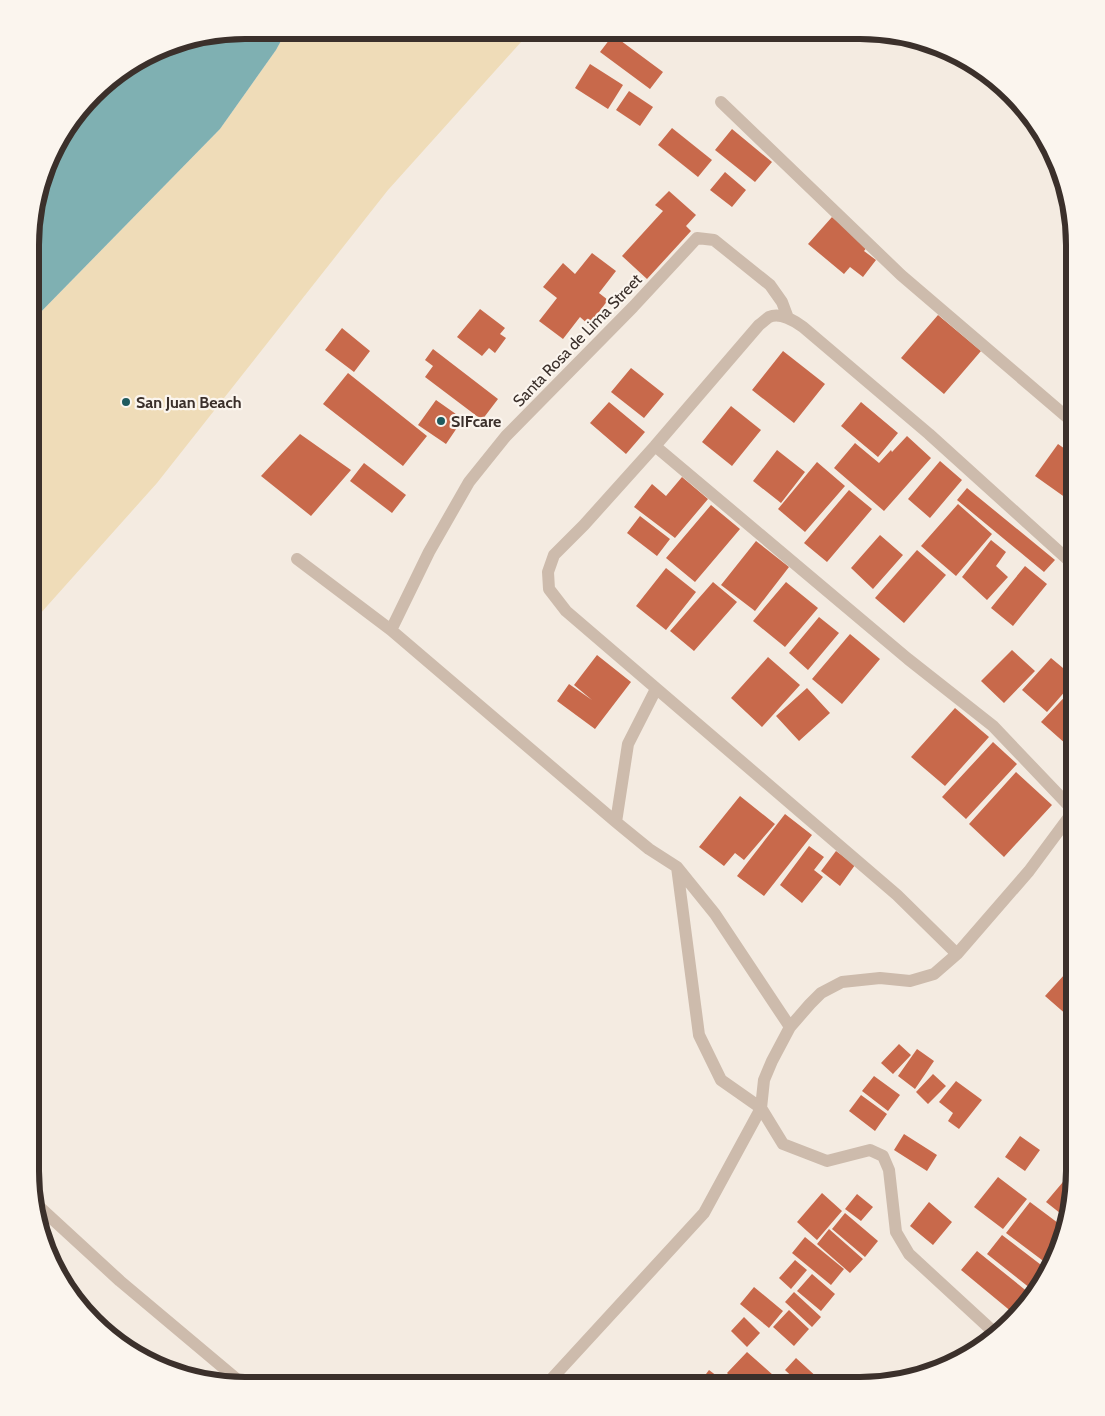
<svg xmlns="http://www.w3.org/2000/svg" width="1105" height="1416" font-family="Cabin,sans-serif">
<rect width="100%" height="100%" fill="#f4ebe1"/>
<path fill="#efdcb8" d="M287,30L531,31L388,190L157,483L31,624L32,321L220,129L276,50Z"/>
<path fill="#7fb0b2" d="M244,30H287L276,50L220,129L32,321V216L59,137L103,83L175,41Z"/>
<path fill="#c8694b" d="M613,35L663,72L650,89L600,52Z
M590,64L623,85L608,109L575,88Z
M629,91L653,107L640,126L616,110Z
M672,128L712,160L698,177L658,145Z
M732,129L772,162L755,182L715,150Z
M725,172L746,190L732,207L710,190Z
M669,191L696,215L686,226L691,231L647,279L622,256L663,211L655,205Z
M832,217L867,247L864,251L876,260L863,277L850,267L844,274L808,244Z
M592,253L616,271L599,293L608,300L589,325L580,317L563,339L539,321L557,298L543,287L563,263L575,274Z
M1075,260V277L1067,272Z
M480,309L505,328L500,334L506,338L495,353L489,348L482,356L457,337Z
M938,315L981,351L944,394L901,358Z
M342,328L370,351L354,372L325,350Z
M433,349L498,399L482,420L425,377L433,366L425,360Z
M783,351L825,384L794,423L752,390Z
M631,368L664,394L644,418L611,392Z
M348,373L427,436L403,466L323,404Z
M436,400L463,419L446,444L418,425Z
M609,402L645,432L626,454L590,423Z
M861,402L898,433L878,457L841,426Z
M731,406L761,430L732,466L702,442Z
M300,434L351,470L311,516L261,476Z
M907,436L931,458L884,511L834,468L855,443L879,463L891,450L892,452Z
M1058,444L1075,456V486L1066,498L1035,476Z
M777,450L805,472L781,503L753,481Z
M940,461L962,480L930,518L908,499Z
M817,462L845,486L805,532L778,509Z
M364,463L406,495L392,513L350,481Z
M682,477L708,499L675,538L634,507L652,484L666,496Z
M967,488L1055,560L1044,572L957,500Z
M849,490L872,509L827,562L804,543Z
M958,504L992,534L956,576L921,546Z
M711,505L740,529L695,582L666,558Z
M640,516L670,539L657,556L627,533Z
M880,535L903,555L873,589L851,568Z
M991,540L1006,552L996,566L1008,577L987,600L962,577Z
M756,541L789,567L755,611L721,585Z
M917,550L946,575L904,623L875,598Z
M1025,566L1047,584L1013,626L991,608Z
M666,568L696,592L666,630L636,606Z
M713,582L737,602L694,651L670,631Z
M786,582L818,608L785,647L753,621Z
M819,617L839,633L808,670L789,653Z
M850,634L880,659L842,704L812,679Z
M1012,650L1035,671L1004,703L981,681Z
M597,655L631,682L595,729L557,701L569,684L592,700L574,685Z
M768,657L800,685L762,727L731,698Z
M1051,658L1075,678V680L1047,712L1022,690Z
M1075,686V752L1041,722Z
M807,688L830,713L799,741L776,716Z
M955,708L989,737L945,786L911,757Z
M993,742L1017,764L966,819L942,797Z
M1016,772L1052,805L1004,857L969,824Z
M740,796L775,824L744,860L735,853L724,866L699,847Z
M785,814L812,835L764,896L737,876Z
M809,846L824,857L814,870L823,877L802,903L780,885Z
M836,851L855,865L840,886L821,871Z
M1075,963V1009L1068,1016L1045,996Z
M899,1044L911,1055L893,1074L881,1063Z
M917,1049L934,1061L915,1089L898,1076Z
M933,1074L946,1086L928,1104L916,1092Z
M874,1076L900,1095L888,1111L862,1091Z
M956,1081L982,1100L959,1129L948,1121L953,1113L939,1102Z
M861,1095L887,1114L875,1131L849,1111Z
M904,1134L937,1155L927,1171L894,1150Z
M1020,1136L1040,1150L1025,1171L1005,1157Z
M1068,1176L1075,1181V1185L1065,1217L1046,1202Z
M998,1177L1027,1199L1003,1229L974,1207Z
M822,1193L842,1211L817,1240L797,1222Z
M857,1194L873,1207L861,1221L845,1209Z
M929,1202L952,1222L933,1245L910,1226Z
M1030,1202L1062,1226L1050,1266L1006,1233Z
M845,1213L878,1241L865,1257L832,1229Z
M829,1229L863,1259L850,1273L817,1244Z
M1002,1235L1049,1271L1047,1277L1035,1292L987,1254Z
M805,1237L844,1269L831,1285L792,1253Z
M977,1251L1029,1293L1013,1313L961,1270Z
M795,1260L807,1270L791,1289L779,1278Z
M812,1274L835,1294L821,1311L797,1291Z
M754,1287L783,1311L769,1328L740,1304Z
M794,1292L821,1317L812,1327L785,1302Z
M789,1310L809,1329L794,1346L773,1327Z
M744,1317L760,1333L747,1347L731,1331Z
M747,1352L773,1375L763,1386H740L727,1373Z
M796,1358L820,1380L815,1386H802L785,1370Z
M709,1370L730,1386H697Z
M883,1377L888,1381L877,1385Z
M792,1380L797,1386H787Z"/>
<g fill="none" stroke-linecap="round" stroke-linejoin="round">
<path stroke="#cdbbac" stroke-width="12" d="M721,102L901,275L1075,424
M655,446L908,659L993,726L1074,811
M297,559L391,630L616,822L649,849L677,867L715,914L790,1027
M391,630L429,552L469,482L506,436L633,307L697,238L714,240L770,285L782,302L788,318
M616,822L628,744L656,689
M677,867L699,1035L721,1080L761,1108L783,1144L827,1161L870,1150L883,1156L889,1170L896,1232L909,1254L997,1335
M957,954L897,895L566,611L549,589L548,572L554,555L584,525L655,446L759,325C762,323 766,319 769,317C780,312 795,321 803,327L929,434L1075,566
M34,1202L120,1281L245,1386
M545,1386L704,1213L761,1108L764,1080L772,1061L790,1027L810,1004L821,993L842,982L880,978L910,981L934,974L957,954L1029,871L1075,809"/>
</g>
<g fill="#1f5a5e" stroke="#fbf5ee" stroke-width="2">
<circle cx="126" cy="402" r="5"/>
<circle cx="441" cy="421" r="5"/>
</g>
<g text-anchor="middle" stroke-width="4.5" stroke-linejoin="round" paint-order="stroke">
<g font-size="16" fill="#3b302b" stroke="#fbf5ee">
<text transform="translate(577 340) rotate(-46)" y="6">Santa Rosa de Lima Street</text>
</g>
<g font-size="16" font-weight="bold" fill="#3b302b" stroke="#fbf5ee" text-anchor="start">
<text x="136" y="408">San Juan Beach</text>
<text x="451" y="427">SIFcare</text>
</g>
</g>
<path d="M0 0H1105V1416H0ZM245 39H860A206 206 0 0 1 1066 245V1171A206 206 0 0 1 860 1377H245A206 206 0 0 1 39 1171V245A206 206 0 0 1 245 39Z" fill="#fbf5ee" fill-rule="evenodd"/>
<path fill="none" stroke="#3b302b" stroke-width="6" d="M245 39H860A206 206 0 0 1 1066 245V1171A206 206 0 0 1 860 1377H245A206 206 0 0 1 39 1171V245A206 206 0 0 1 245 39Z"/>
</svg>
